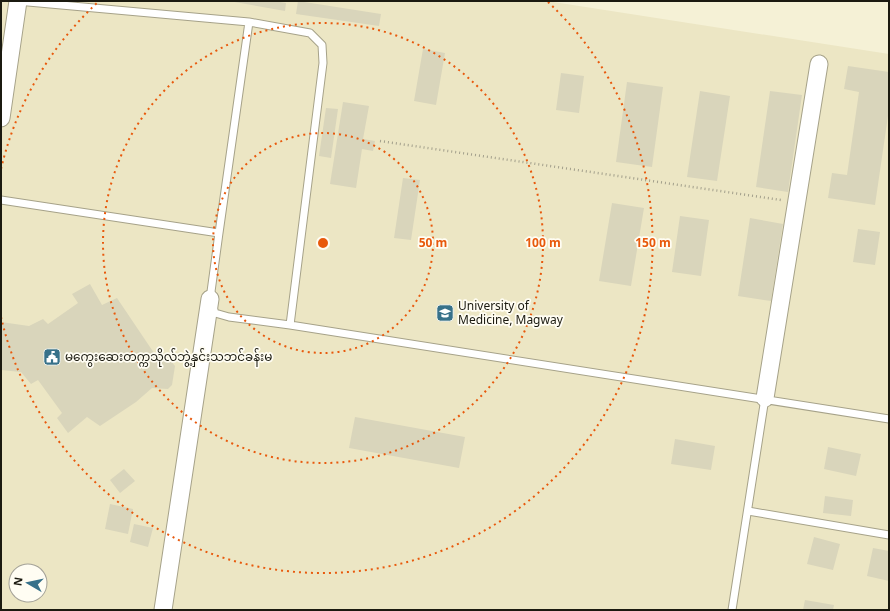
<svg xmlns="http://www.w3.org/2000/svg" width="890" height="611" font-family="Georgia,'Noto Sans Myanmar',serif">
<rect width="100%" height="100%" fill="#f5f1d6"/>
<path fill="#ece6c4" fill-rule="evenodd" d="M1,1H547L889,54V610H1ZM16,571H40V595H16Z"/>
<path fill="#d9d5bb" d="M229,1H273L286,3L285,11Z
M298,1L381,14L379,26L296,14Z
M423,49L445,53L436,105L414,101Z
M848,66L889,72V109L875,205L828,198L832,173L847,175L859,92L844,89Z
M561,73L584,76L579,113L556,110Z
M627,82L663,87L652,167L616,162Z
M700,91L730,96L717,181L687,177Z
M770,91L802,95L788,192L756,187Z
M343,102L369,106L363,139L375,141L373,151L362,149L356,188L330,184Z
M326,108L338,109L331,158L319,156Z
M403,178L420,180L411,240L394,238Z
M612,203L644,208L631,286L599,281Z
M680,216L709,220L701,276L672,272Z
M750,218L783,224L771,301L738,296Z
M858,229L880,232L875,265L853,262Z
M90,284L102,305L117,298L156,356L169,359L175,366L172,385L168,389L152,388L136,402L100,426L87,417L68,433L57,418L62,413L38,380L31,384L21,372L1,370V322L29,326L43,319L48,324L78,303L72,294Z
M355,417L465,437L459,468L349,448Z
M675,439L715,446L711,470L671,464Z
M828,447L861,454L856,476L824,469Z
M124,469L135,481L120,493L110,480Z
M825,496L853,500L851,516L823,513Z
M110,504L133,509L128,534L105,529Z
M134,524L153,528L148,547L130,542Z
M814,537L840,544L833,570L807,564Z
M873,548L889,551V581L867,576Z
M805,600L834,605L833,610H803Z"/>
<g fill="none" stroke-linecap="round" stroke-linejoin="round">
<defs>
<path id="service" d="M17,1L249,22L310,33L322,45L323,63L290,325
M1,200L219,233L210,299L215,313L229,317L290,325L889,419
M219,233L249,22
M748,511L889,535
M732,610L765,398"/>
<path id="tertiary" d="M1,118L18,1
M765,398L819,64
M163,610L210,299"/>
</defs>
<use href="#service" stroke="#a6a289" stroke-width="9"/>
<use href="#tertiary" stroke="#a6a289" stroke-width="19"/>
<path stroke="#a29f8b" stroke-width="2.5" stroke-dasharray="1 3" stroke-linecap="butt" d="M380,141L781,200"/>
<use href="#service" stroke="#fff" stroke-width="7"/>
<use href="#tertiary" stroke="#fff" stroke-width="17"/>
</g>
<g fill="none" stroke="#e8590c" stroke-width="2" stroke-dasharray="2 4">
<circle cx="323" cy="243" r="110"/>
<circle cx="323" cy="243" r="220"/>
<path d="M1 169A330 330 0 0 1 98 2M548 2A330 330 0 1 1 1 317"/>
</g>
<defs>
<symbol id="university-square" viewBox="-11 -11 22 22"><rect x="-9" y="-9" width="18" height="18" rx="4" fill="#37718a" stroke="#fffdf3"/><path d="M0-5L7-2L0 1L-7-2ZM-4 1L0 2.5L4 1V4Q0 6-4 4Z" fill="#fff"/></symbol>
<symbol id="civic-square" viewBox="-11 -11 22 22"><rect x="-9" y="-9" width="18" height="18" rx="4" fill="#37718a" stroke="#fffdf3"/><path d="M-.6-6.5H3V-4.5H.6V-3L4-1V1h2V6H-6V1h2V-1L-.6-3ZM-1.2 2.5V6h2.4V2.5Z" fill="#fff"/></symbol>
</defs>
<g fill-rule="evenodd">
<use href="#university-square" x="435" y="303" width="20" height="20"/>
<use href="#civic-square" x="42" y="347" width="20" height="20"/>
</g>
<g text-anchor="middle" stroke-width="3.5" stroke-linejoin="round" paint-order="stroke">
<g font-size="12" fill="#1b1a10" stroke="#fffdf3" text-anchor="start">
<text x="458" y="310">University of<tspan x="458" dy="14">Medicine, Magway</tspan></text>
<text x="65" y="361">မကွေးဆေးတက္ကသိုလ်ဘွဲ့နှင်းသဘင်ခန်းမ</text>
</g>
</g>
<circle cx="323" cy="243" r="6" fill="#e8590c" stroke="#fffdf3" stroke-width="2"/>
<g font-size="12" text-anchor="middle" font-weight="bold" fill="#e8590c" stroke="#fffdf3" stroke-width="3.5" stroke-linejoin="round" paint-order="stroke">
<text x="433" y="247">50 m</text>
<text x="543" y="247">100 m</text>
<text x="653" y="247">150 m</text>
</g>
<rect width="890" height="611" fill="none" stroke="#1b1a10" stroke-width="4"/>
<g transform="translate(28 583) rotate(279)"><circle r="19" fill="#fffdf3" stroke="#a4a298"/>
<path d="M0-3L7 15L0 10L-7 15Z" fill="#37718a"/>
<text y="-6" font-size="11" font-weight="bold" text-anchor="middle" fill="#1b1a10">N</text>
</g>
</svg>
